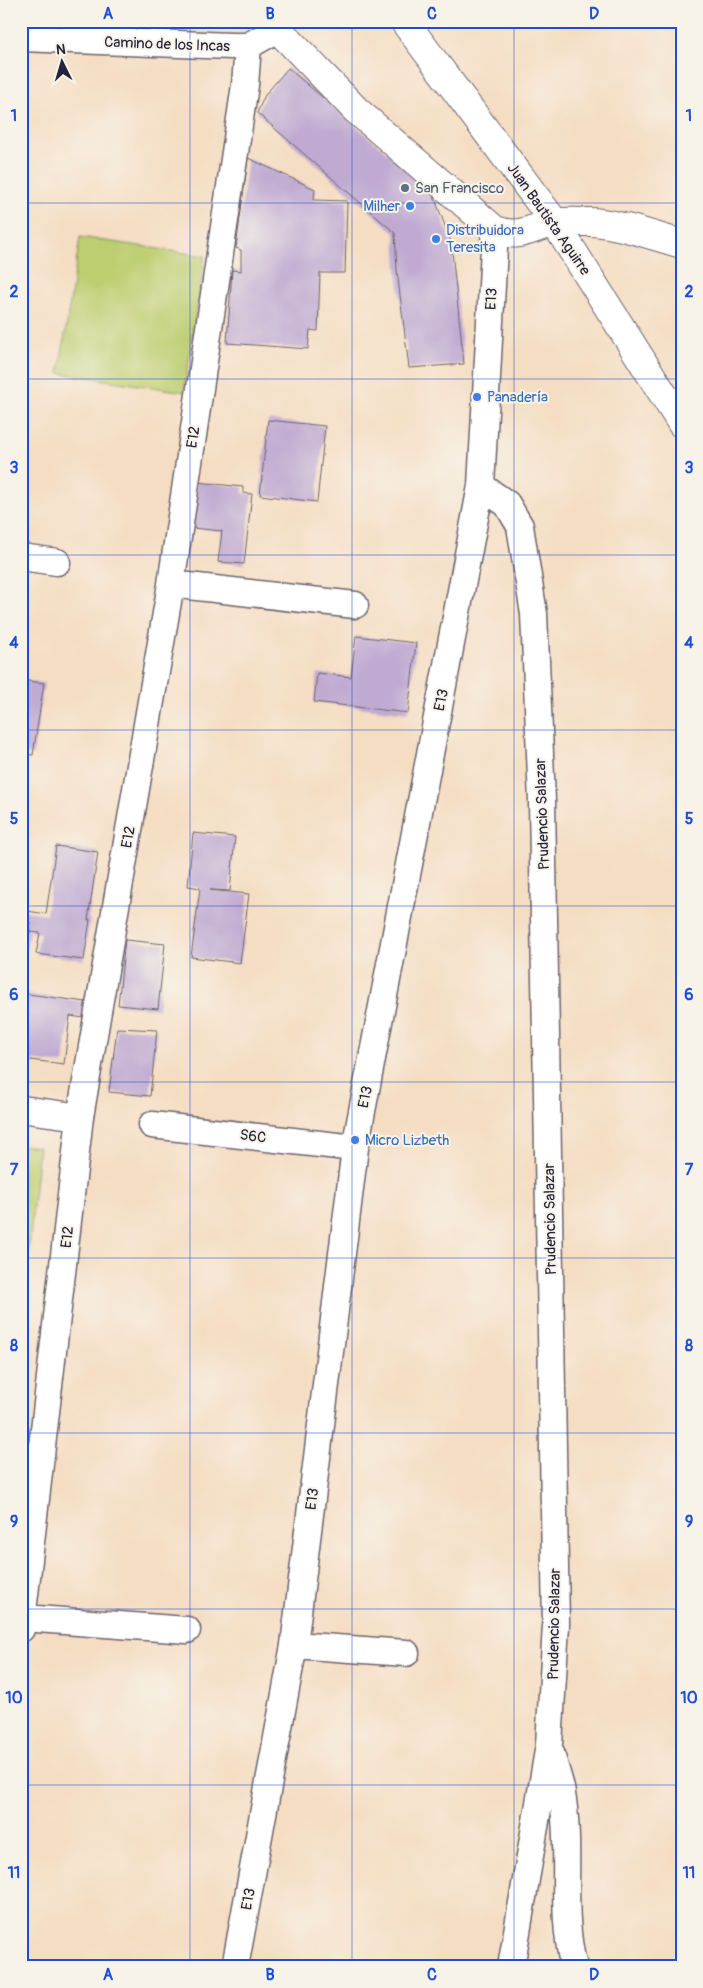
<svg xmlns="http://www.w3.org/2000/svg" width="703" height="1988" font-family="Pangolin,sans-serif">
<rect width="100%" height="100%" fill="#f7f3e8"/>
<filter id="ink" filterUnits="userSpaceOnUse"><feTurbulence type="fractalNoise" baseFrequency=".02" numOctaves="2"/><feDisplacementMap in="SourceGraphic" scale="10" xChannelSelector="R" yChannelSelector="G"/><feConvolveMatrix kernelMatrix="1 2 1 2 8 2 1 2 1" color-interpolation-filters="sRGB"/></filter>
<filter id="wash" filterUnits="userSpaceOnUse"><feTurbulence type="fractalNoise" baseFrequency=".0096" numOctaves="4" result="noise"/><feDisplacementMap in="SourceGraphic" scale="20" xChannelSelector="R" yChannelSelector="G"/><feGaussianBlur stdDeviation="1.12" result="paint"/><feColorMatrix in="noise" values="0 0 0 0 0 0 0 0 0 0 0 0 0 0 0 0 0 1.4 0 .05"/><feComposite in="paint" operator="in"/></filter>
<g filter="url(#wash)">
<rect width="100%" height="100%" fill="#f5ddc3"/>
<path fill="#bdce70" stroke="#707856" d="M80,237L205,256L184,392L59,373Z
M21,1145L39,1147L21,1329Z"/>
<g id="blocks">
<path fill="#c0aad2" d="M288,68L432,191L451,242L464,364L409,368L397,271L395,233L257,113L265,95Z
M248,158L315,189L314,200L347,201L345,273H320L318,331L310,330L308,349L227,343L232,270L241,271V250L236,248Z
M268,420L325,426L317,502L260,495Z
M197,482L243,487V493L252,494L244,564L218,562L222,531L192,528Z
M356,636L416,643L408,713L314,702L317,673L351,677Z
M21,680L44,683L33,755L21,753Z
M193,833L235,837L230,891L210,890L249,894L240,963L191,957L200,888L188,886Z
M56,846L98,852L88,920L90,919L84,960L36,954L40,933L30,932L31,922L21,978V910L46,914Z
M125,940L165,944L158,1009L118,1005Z
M21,993L86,1002L84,1018L70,1016L64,1064L21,1059Z
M117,1028L157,1030L150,1096L109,1092Z"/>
</g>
</g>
<g filter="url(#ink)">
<use href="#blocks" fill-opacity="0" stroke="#6c636b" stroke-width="1"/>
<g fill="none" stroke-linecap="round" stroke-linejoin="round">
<defs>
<path id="minor" d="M21,38L232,46H248L278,29
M481,486L507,504L520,526L534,614L542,801L556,1625L549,1745L511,1967
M21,557L57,562
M171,584L355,605
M21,1109L80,1117
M152,1125L355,1148
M23,1618L187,1630
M21,1629L80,1117L171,584L245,85L248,46
M294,1645L406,1653
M551,1753C554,1766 560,1780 562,1794C572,1851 559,1910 574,1967
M235,1967L294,1645L355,1148L481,486L495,230"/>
<path id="tertiary" d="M270,21L356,110L495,230C522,239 529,228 554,223C565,221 578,222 589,222C615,222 656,237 682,244"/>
<path id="secondary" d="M404,21L555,223L682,424"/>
</defs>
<use href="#minor" stroke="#6c636b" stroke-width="29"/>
<use href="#tertiary" stroke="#6c636b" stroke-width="30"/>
<use href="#secondary" stroke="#6c636b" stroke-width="30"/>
<use href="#minor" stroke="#fff" stroke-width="26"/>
<use href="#tertiary" stroke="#fff" stroke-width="28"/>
<use href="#secondary" stroke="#fff" stroke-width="28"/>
</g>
</g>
<path fill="none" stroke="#1d4ed8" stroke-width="1" stroke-opacity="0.55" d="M190,21V1967M352,21V1967M514,21V1967M21,203H682M21,379H682M21,555H682M21,730H682M21,906H682M21,1082H682M21,1258H682M21,1433H682M21,1609H682M21,1785H682"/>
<circle fill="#5c6f8a" stroke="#f7f3e8" stroke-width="2" cx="405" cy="188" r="5"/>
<g fill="#3f7fe0" stroke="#f7f3e8" stroke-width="2">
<circle cx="410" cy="206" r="5"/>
<circle cx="436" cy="239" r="5"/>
<circle cx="477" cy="397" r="5"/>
<circle cx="355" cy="1140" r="5"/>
</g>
<g text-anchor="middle" stroke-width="4" stroke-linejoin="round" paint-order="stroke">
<g font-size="15" fill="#22223b" stroke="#f7f3e8">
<text transform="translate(167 44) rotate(2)" y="5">Camino de los Incas</text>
<text transform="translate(549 219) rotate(55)" y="5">Juan Bautista Aguirre</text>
<text transform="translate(491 299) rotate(-87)" y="5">E13</text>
<text transform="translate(193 437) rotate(-81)" y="5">E12</text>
<text transform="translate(441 700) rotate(-79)" y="5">E13</text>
<text transform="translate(542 814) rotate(-92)" y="5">Prudencio Salazar</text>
<text transform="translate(128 837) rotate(-80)" y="5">E12</text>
<text transform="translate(365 1097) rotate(-79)" y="5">E13</text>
<text transform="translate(253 1136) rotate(7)" y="5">S6C</text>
<text transform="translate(550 1219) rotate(-91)" y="5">Prudencio Salazar</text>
<text transform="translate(67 1237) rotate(-84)" y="5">E12</text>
<text transform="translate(312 1499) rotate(-83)" y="5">E13</text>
<text transform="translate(554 1624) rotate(-89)" y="5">Prudencio Salazar</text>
<text transform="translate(248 1899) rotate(-80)" y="5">E13</text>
</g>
<g font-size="15" fill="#4e5e75" stroke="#f7f3e8" text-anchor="start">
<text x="415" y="193">San Francisco</text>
</g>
<g font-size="15" fill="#366cbe" stroke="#f7f3e8" text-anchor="start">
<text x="400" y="211" text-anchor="end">Milher</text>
<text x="446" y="235">Distribuidora<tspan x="446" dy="17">Teresita</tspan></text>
<text x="487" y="402">Panadería</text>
<text x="365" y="1145">Micro Lizbeth</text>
</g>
</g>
<rect width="703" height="1988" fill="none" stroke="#f7f3e8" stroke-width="55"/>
<g transform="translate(62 62) rotate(355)" stroke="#f7f3e8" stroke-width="4" paint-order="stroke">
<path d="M0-4L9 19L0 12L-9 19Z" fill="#22223b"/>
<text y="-8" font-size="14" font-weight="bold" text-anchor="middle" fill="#22223b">N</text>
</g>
<rect x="28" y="28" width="648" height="1932" fill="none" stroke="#1d4ed8" stroke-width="2"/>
<g font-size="16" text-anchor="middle" font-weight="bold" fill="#1d4ed8">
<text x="108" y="19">A</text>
<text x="270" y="19">B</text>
<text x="432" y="19">C</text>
<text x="594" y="19">D</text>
<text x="14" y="121">1</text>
<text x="689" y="121">1</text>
<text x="14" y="297">2</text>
<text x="689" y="297">2</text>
<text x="14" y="473">3</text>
<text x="689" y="473">3</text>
<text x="14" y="648">4</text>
<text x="689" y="648">4</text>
<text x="14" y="824">5</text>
<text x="689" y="824">5</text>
<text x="14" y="1000">6</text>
<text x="689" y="1000">6</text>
<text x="14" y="1175">7</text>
<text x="689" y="1175">7</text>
<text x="14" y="1351">8</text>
<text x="689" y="1351">8</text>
<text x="14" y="1527">9</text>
<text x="689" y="1527">9</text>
<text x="14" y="1703">10</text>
<text x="689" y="1703">10</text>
<text x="14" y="1878">11</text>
<text x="689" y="1878">11</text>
<text x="108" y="1980">A</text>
<text x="270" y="1980">B</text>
<text x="432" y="1980">C</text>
<text x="594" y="1980">D</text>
</g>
</svg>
